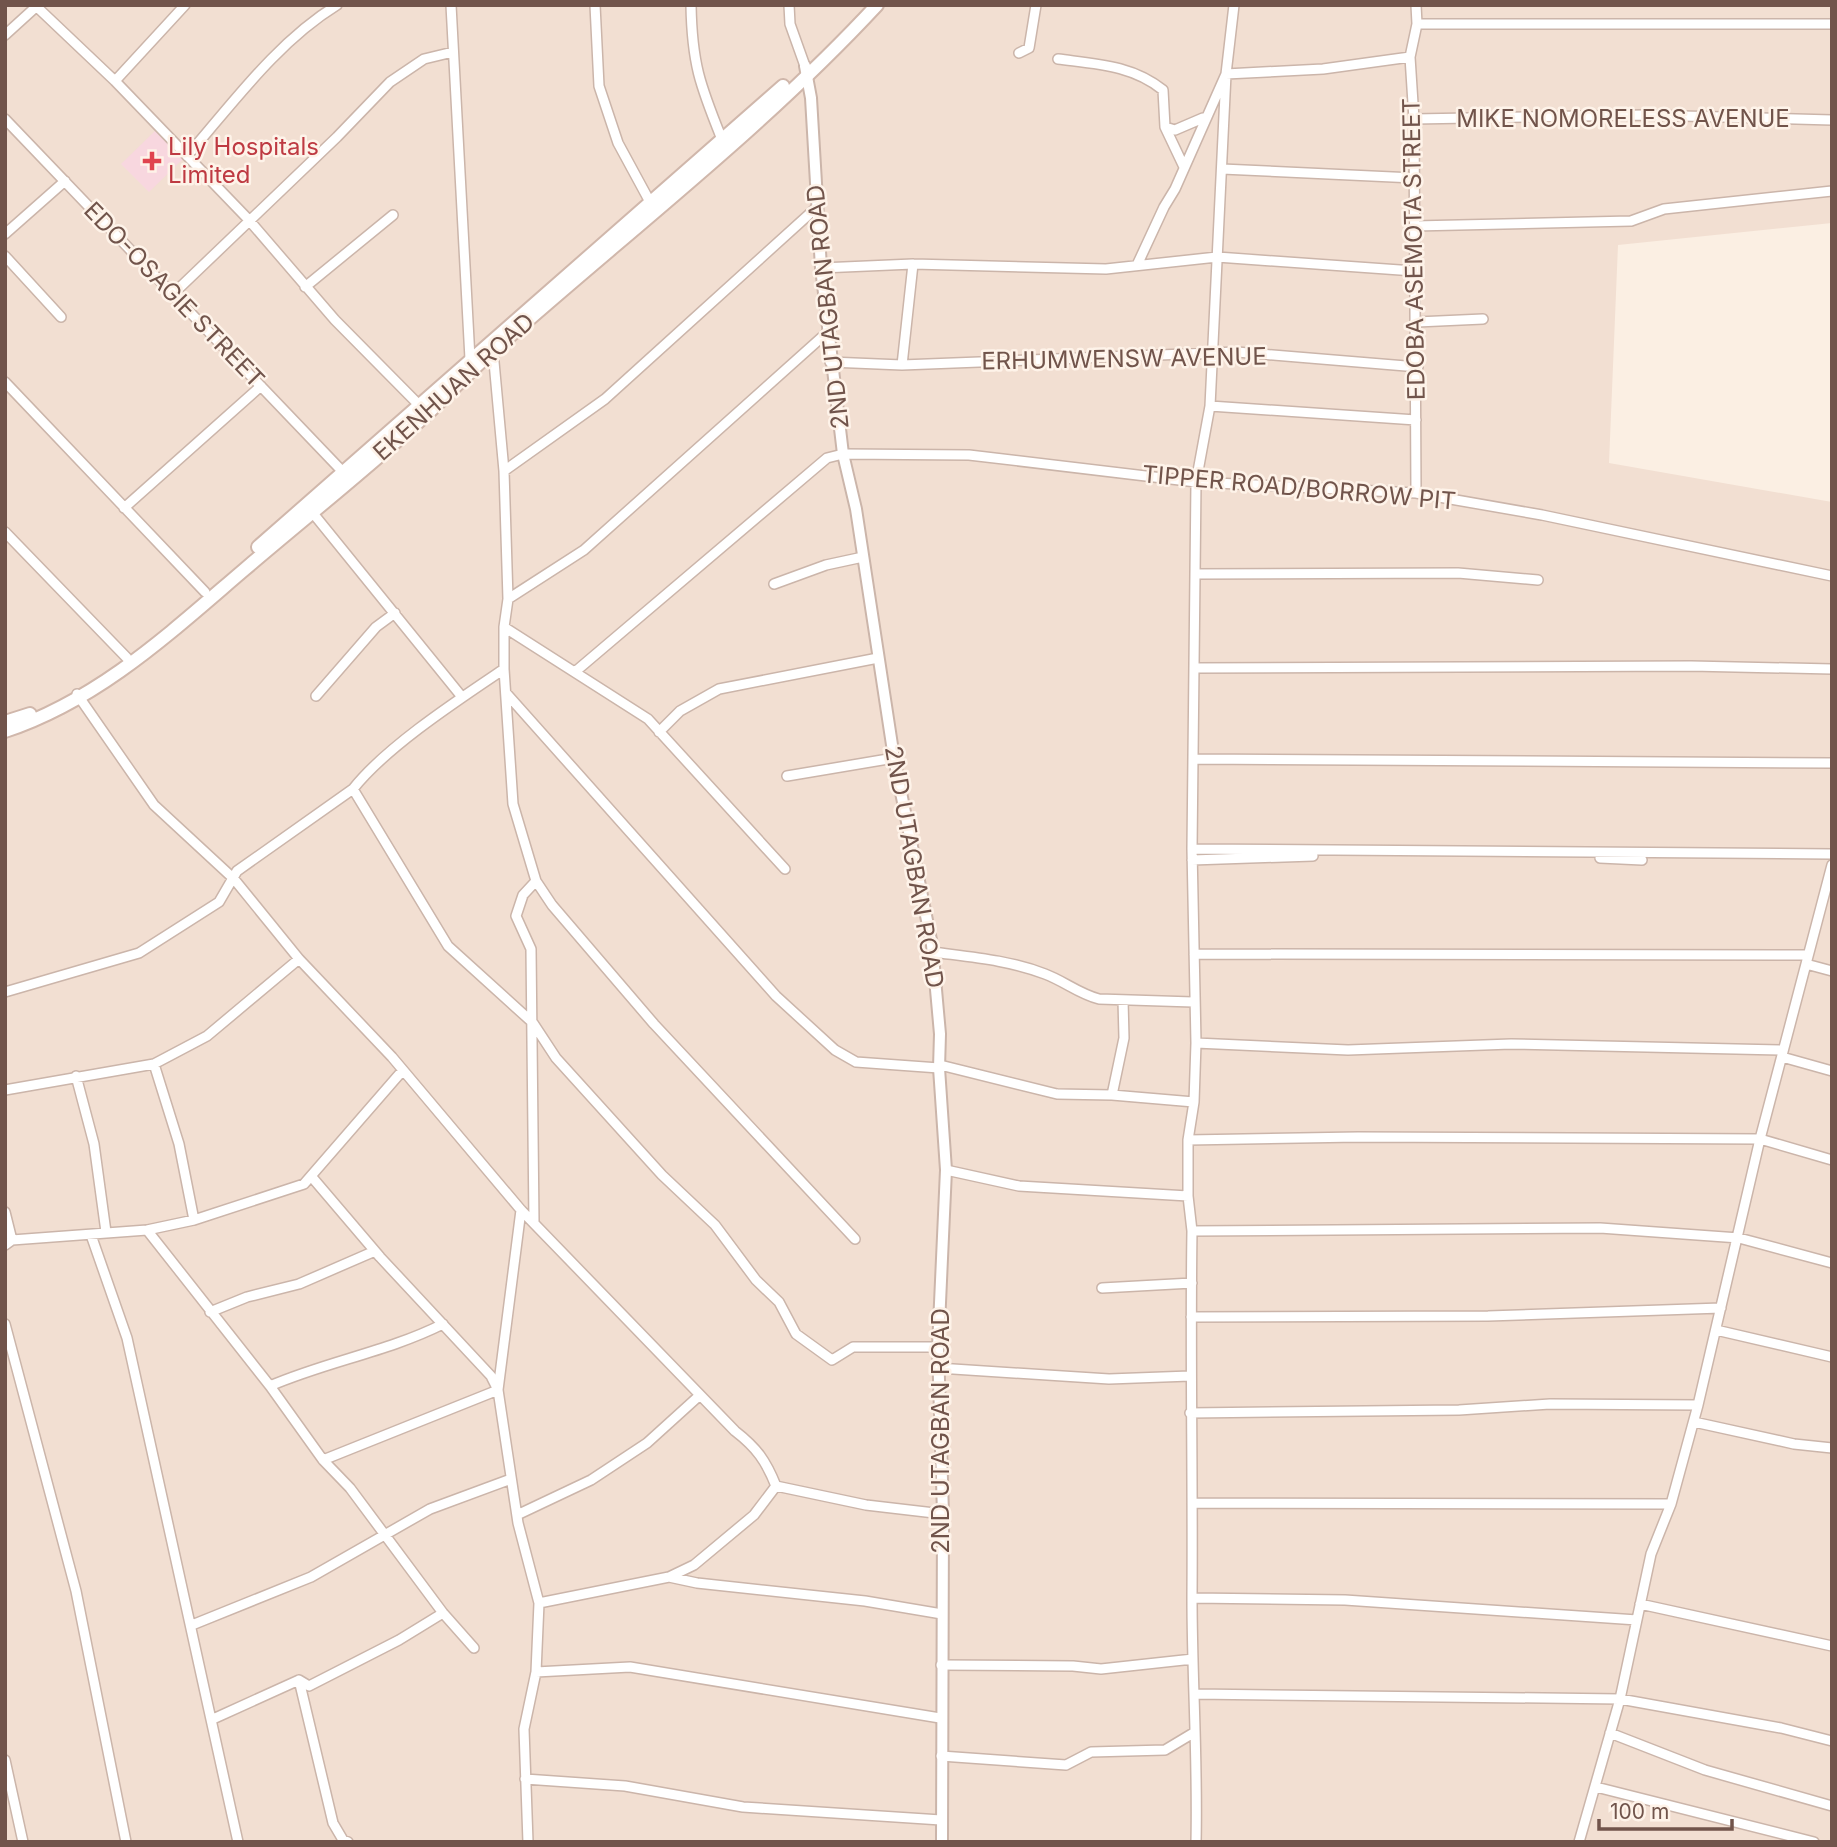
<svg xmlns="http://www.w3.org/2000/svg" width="1837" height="1847" font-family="Inter,sans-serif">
<rect width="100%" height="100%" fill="#fbefe3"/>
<path fill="#f2dfd2" d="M5,5H1832V223L1618,245L1609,463L1832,502V1842H5Z"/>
<path fill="#f8d7df" d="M155,131L183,159L149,192L121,164Z"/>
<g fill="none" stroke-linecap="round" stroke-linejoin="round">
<defs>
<path id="minor" d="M451,5L470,359
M595,5L599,86L618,143L650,202
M691,5C692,63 700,85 721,137
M789,5L790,24L805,66
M37,7L115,81L248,219L335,320L423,409
M1417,24H1832
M5,35L38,5
M1019,53L1029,48L1036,5
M1058,59C1096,64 1132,65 1163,90L1165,127L1184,167
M115,81L185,5
M5,119L343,472
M1414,119L1644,115L1832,120
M1165,127L1175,130L1203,118
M187,156C233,103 277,42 337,5
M1222,169L1414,178
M1414,226L1631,221L1664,209L1832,191
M5,234L65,181
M5,256L61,317
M1138,263L1164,207L1175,189L1226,74L1323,69L1410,57
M821,268L913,264L1106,269L1217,257L1414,271
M305,287L393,215
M173,294L337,137L390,82L424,59L453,52
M1417,322L1483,319
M493,351L504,471L508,599L504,627V669L513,804L536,881L523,895L516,916L531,949L534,1223
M830,362L902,365L1237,352L1418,367
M902,365L913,264
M5,382L205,592
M1210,406L1416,420
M504,471L605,399L816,208
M1416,493L1414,119L1410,57L1417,24L1416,5
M124,508L261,386
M312,512L462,697
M5,532L127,658
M1195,574L1458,573L1538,580
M774,584L826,565L863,557
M508,599L584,550L831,329
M504,627L648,719L785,869
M1195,668L1691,666L1832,669
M576,671L827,458L843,454L969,455L1196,482L1416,493L1542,515L1832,576
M506,693L776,996L835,1050L856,1062L939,1068
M77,694L154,805L234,879L299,959L392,1057L521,1210L735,1431C757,1448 766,1461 776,1486L866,1505L943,1514
M316,696L376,627L395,613
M659,732L680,711L719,689L878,658
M1195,759L1832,763
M787,776L894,758
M353,789L448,946L533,1023L556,1058L662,1175L715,1225L756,1280L779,1302L796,1334L832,1360L853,1347H938
M1192,849L1832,854
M1600,858L1642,860
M1192,860L1313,856
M536,881L552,905L654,1024L855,1239
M933,952C970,957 1009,960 1045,974C1064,981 1079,994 1099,999L1193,1002
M1194,954L1808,955
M1806,964L1832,971
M5,992L139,953L219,902L237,871L353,789C386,747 458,700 504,669
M1196,1043L1348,1050L1511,1044L1783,1050
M1782,1057L1832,1071
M154,1064L179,1144L194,1220
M940,1065L1057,1094L1112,1095L1124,1038L1123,1000
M76,1076L94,1144L106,1232
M5,1090L154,1064L207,1036L299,959
M1112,1095L1194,1102
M1188,1140L1358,1137L1760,1139L1832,1160
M946,1170L1019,1186L1188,1196
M311,1176L380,1257L491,1376L498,1390L323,1460
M521,1210L498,1390L518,1523L539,1603L536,1672L524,1729L528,1842
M5,1212L12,1240
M147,1230L270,1386L323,1460L350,1488L443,1613L474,1648
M1192,1231L1600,1228L1739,1238L1832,1263
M91,1235L127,1338L238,1842
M5,1245L12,1240L147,1230L194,1220L304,1184L403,1070
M1102,1288L1192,1283
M210,1312L247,1297L299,1284L375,1251
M1191,1317L1488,1316L1721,1308
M5,1324L76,1591L126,1842
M1716,1330L1832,1357
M938,1368L1109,1379L1190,1376
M270,1386C328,1361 387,1352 443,1324
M1190,1413L1459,1410L1550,1404L1698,1405
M1694,1422L1794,1444L1832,1448
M1192,1503L1671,1504
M517,1515L591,1480L647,1443L700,1395
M669,1577L697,1583L865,1601L942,1614
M1192,1598L1345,1600L1637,1620
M539,1603L669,1577L694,1565L754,1515L776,1486
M1640,1604L1832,1646
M192,1625L311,1577L430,1509L511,1479
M941,1665L1073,1666L1101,1669L1193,1659
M536,1672L630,1667L940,1718
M299,1680L333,1823L343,1840L348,1842
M1195,1694L1620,1699L1781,1728L1832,1741
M213,1719L299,1680L309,1686L399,1640L443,1613
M1610,1733L1705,1770L1832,1806
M941,1756L1066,1765L1091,1752L1165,1750L1195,1732
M5,1760L23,1842
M525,1779L625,1786L743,1807L941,1820
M1596,1787L1814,1842
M1196,1842C1198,1760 1192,1679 1192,1597C1193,1475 1190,1353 1192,1231L1188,1196V1140L1194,1102L1196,1043L1192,849L1196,482L1210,406L1226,74L1234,5
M1579,1842L1620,1699L1651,1554L1671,1504L1698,1405L1760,1139L1832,865"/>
<path id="tertiary" d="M805,66L811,98L821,268L843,454L856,509L894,758L932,945L940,1034L939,1068L946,1170L938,1347L943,1514L942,1842"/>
<path id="secondary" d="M258,547L783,86
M5,722L30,714
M5,731C99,700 171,632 245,569C306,517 369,467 428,413C450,392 471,370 494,350C622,236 760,131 877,5"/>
</defs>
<use href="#minor" stroke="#cbb5aa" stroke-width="12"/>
<use href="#tertiary" stroke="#cbb5aa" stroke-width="14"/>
<use href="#secondary" stroke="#d0b7ab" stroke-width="16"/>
<use href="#minor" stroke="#fff" stroke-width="9"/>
<use href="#tertiary" stroke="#fff" stroke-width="10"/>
<use href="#secondary" stroke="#fff" stroke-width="12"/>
</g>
<path fill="#e0444e" stroke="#fef3e9" stroke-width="2.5" d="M148.5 150.5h7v7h7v7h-7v7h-7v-7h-7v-7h7z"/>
<g text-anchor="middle" stroke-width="5" stroke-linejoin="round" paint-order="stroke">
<g font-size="24" fill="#71544b" stroke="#fef3e9">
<text x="1623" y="127">MIKE NOMORELESS AVENUE</text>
<text transform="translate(1414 249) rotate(-91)" y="8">EDOBA ASEMOTA STREET</text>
<text transform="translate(174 295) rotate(46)" y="8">EDO-OSAGIE STREET</text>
<text transform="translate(828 307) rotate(-96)" y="8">2ND UTAGBAN ROAD</text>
<text transform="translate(1124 359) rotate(-1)" y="8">ERHUMWENSW AVENUE</text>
<text transform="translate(454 387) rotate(-42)" y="8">EKENHUAN ROAD</text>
<text transform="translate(1299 488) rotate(5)" y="8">TIPPER ROAD/BORROW PIT</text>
<text transform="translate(914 867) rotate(80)" y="8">2ND UTAGBAN ROAD</text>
<text transform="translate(941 1431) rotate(-90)" y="8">2ND UTAGBAN ROAD</text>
</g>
<g font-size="24" fill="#be3a42" stroke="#fef3e9" text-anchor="start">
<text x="168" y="155">Lily Hospitals<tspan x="168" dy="28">Limited</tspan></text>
</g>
</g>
<rect width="1837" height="1847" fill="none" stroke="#71544b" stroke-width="14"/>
<path d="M1599 1819v10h133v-10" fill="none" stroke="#71544b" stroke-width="3.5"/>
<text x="1610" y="1819" font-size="21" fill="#71544b" stroke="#fef3e9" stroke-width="5" paint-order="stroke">100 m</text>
</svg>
